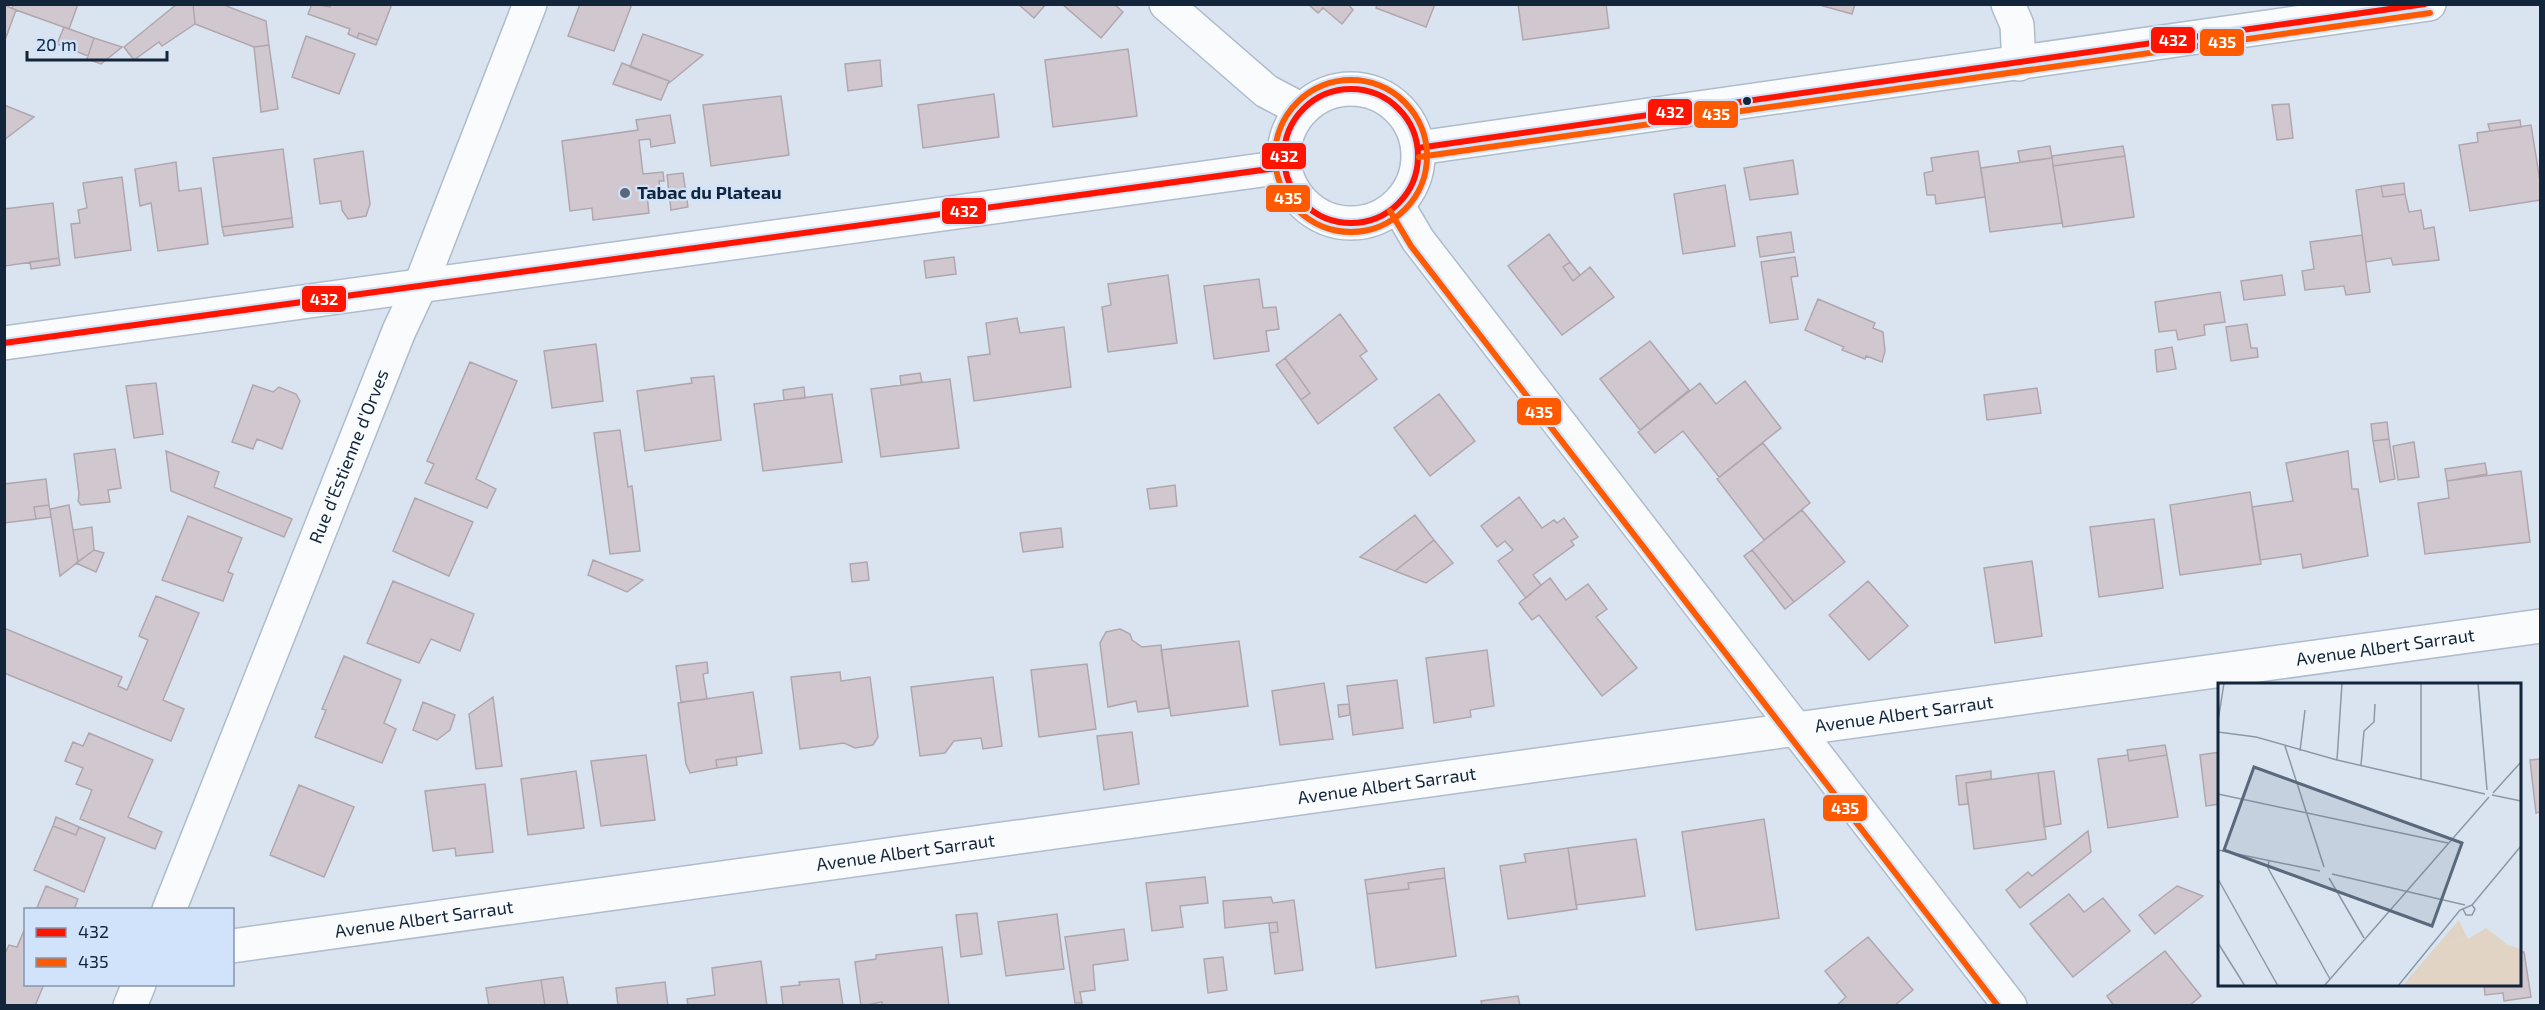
<svg xmlns="http://www.w3.org/2000/svg" width="2545" height="1010" font-family="'Exo 2',sans-serif">
<rect width="100%" height="100%" fill="#dae4f1"/>
<path fill="#d1c7ce" stroke="#b0a7ae" stroke-width="1.5" d="M14,4H78L69,29L16,10L12,8Z
M177,4H193L195,24L162,46L159,42L134,60L124,47Z
M193,4H221L266,21L269,45L254,47L195,24Z
M312,4L330,7L331,4H392L378,40L359,33L357,38L348,34L350,29L308,14Z
M580,4H632L614,51L568,36Z
M1018,4H1046L1034,18Z
M1062,4H1114L1123,12L1101,38Z
M1308,4H1348L1353,10L1342,24L1323,8L1318,13Z
M1377,4H1435L1426,27L1376,8Z
M1518,4H1606L1609,28L1523,40Z
M1816,4H1855L1852,14Z
M4,5L16,10L4,43Z
M64,27L94,38L88,56L57,44Z
M359,33L378,40L376,45L357,38Z
M643,34L703,55L669,83V81L630,67Z
M306,36L355,54L339,94L292,77Z
M94,38L122,47L101,64L87,59Z
M269,45L278,109L261,112L254,47Z
M1128,49L1137,116L1053,127L1045,60Z
M880,60L882,86L848,91L845,64Z
M622,63L669,81L661,100L613,84Z
M994,94L999,137L923,148L918,105Z
M781,96L789,155L711,166L703,105Z
M2289,104L2293,138L2277,140L2272,105Z
M4,105L34,117L4,140Z
M670,115L675,143L651,147L650,139L639,140L643,174L663,172L664,181H659L661,193L647,195L649,213L593,220L592,208L570,211L562,141L638,130L636,120Z
M2520,120L2521,127L2490,131L2488,124Z
M2531,125L2540,181V200L2470,211L2459,145L2478,142L2477,133Z
M2050,146L2052,158L2020,162L2018,151Z
M2123,146L2125,156L2053,166L2052,156Z
M283,149L292,218L222,227L213,158Z
M363,151L370,204L366,216L348,219L342,210L341,201L320,204L314,159Z
M1978,151L1985,197L1936,204L1935,195H1927L1924,173L1933,171L1931,158Z
M2125,156L2134,217L2063,227L2053,166Z
M2052,158L2062,223L1990,232L1981,168Z
M1793,160L1798,194L1750,200L1744,168Z
M176,162L179,191L201,188L208,244L158,251L151,203L140,206L135,169Z
M683,173L688,207L671,210L667,175Z
M122,177L131,250L75,258L71,224L80,223L78,210L87,208L83,183Z
M2404,183L2405,194L2383,197L2381,186Z
M1725,185L1735,246L1683,254L1674,194Z
M2381,186L2383,197L2405,194L2409,212L2421,210L2424,229L2434,227L2439,260L2393,265L2391,258L2366,262L2356,190Z
M53,203L59,258L5,266L4,209Z
M292,218L293,227L224,236L222,227Z
M1791,232L1794,252L1760,257L1757,237Z
M1549,234L1570,262L1563,267L1573,281L1590,267L1614,297L1562,335L1508,266Z
M2362,235L2370,292L2346,295L2344,286L2305,290L2302,271L2314,269L2310,242Z
M954,257L956,274L926,278L924,261Z
M1795,257L1798,276L1791,277L1798,319L1770,323L1761,262Z
M59,258L60,265L31,269L30,262Z
M1570,262L1580,275L1573,281L1563,267Z
M1168,275L1177,343L1108,352L1102,307L1111,305L1108,284Z
M2282,275L2285,295L2244,300L2241,281Z
M1259,279L1263,308L1276,307L1279,329L1266,331L1269,351L1214,359L1204,286Z
M2220,292L2225,322L2204,325L2205,335L2178,340L2176,330L2159,332L2155,302Z
M1818,299L1875,323L1873,328L1883,332L1885,351L1882,362L1866,356L1865,359L1842,350L1844,347L1805,330Z
M1340,314L1367,351L1360,356L1377,379L1318,424L1301,400L1310,393L1285,358Z
M1017,318L1020,333L1064,327L1071,387L974,401L968,357L990,354L986,323Z
M2247,324L2251,348H2257L2258,357L2231,361L2226,327Z
M1650,341L1689,390L1640,430L1600,379Z
M596,344L603,401L552,408L544,351Z
M2172,347L2176,369L2157,372L2155,350Z
M1285,358L1310,393L1301,400L1276,365Z
M470,362L517,381L476,479L496,489L487,508L425,483L434,464L427,461Z
M920,373L922,382L901,385L900,376Z
M714,376L721,440L645,451L637,391L692,383L691,378Z
M950,379L959,448L881,457L871,389Z
M1745,381L1781,428L1719,477L1683,431L1655,453L1638,432L1700,383L1716,404Z
M156,383L163,434L134,438L126,386Z
M253,385L273,392L279,387L296,394L300,401L282,449L257,439L253,449L232,442Z
M804,387L805,398L784,400L783,390Z
M2037,388L2041,413L1987,420L1984,395Z
M832,394L842,462L763,471L754,404Z
M1439,394L1475,441L1430,476L1394,428Z
M2387,422L2389,439L2373,441L2371,424Z
M620,430L628,487L632,486L640,551L610,554L594,433Z
M2389,439L2395,479L2380,482L2373,441Z
M2414,442L2419,477L2398,480L2393,446Z
M1763,443L1810,503L1764,540L1717,479Z
M115,449L121,488L108,490L110,502L81,505L78,501L79,494L74,454Z
M166,451L219,472L214,487L292,519L284,537L171,491Z
M2348,451L2352,489H2358L2368,556L2303,568L2301,554L2260,560L2252,507L2293,501L2286,463Z
M2485,463L2487,474L2447,481L2445,469Z
M2521,471L2530,542L2425,554L2418,503L2449,498L2447,481Z
M46,479L49,505L34,507L36,519L4,523V484Z
M1175,485L1177,506L1150,509L1147,489Z
M2250,492L2261,564L2180,575L2170,505Z
M1519,497L1542,528L1554,520L1557,523L1564,518L1578,537L1571,541L1574,545L1533,575L1541,585L1526,598L1498,561L1513,550L1505,541L1497,547L1481,526Z
M415,498L473,522L449,576L393,551Z
M49,505L51,517L36,519L34,507Z
M69,505L78,562L60,576L50,509Z
M1802,510L1845,562L1794,602L1752,550Z
M1415,515L1434,540L1395,571L1360,557Z
M188,516L242,538L228,572L233,574L223,601L162,580Z
M2154,519L2163,588L2099,597L2090,527Z
M92,527L94,550L78,562L73,530Z
M1061,528L1063,547L1023,552L1020,533Z
M1434,540L1453,563L1426,583L1395,571Z
M94,550L104,553L96,572L76,563Z
M1752,550L1794,602L1785,609L1744,556Z
M593,560L643,580L627,592L588,575Z
M2032,561L2042,636L1995,643L1984,568Z
M867,562L869,580L852,582L850,564Z
M1550,578L1566,600L1588,584L1607,609L1596,617L1637,668L1602,696L1539,615L1532,620L1519,603Z
M393,581L474,614L460,651L431,639L419,663L367,643Z
M1868,581L1908,626L1869,660L1829,615Z
M156,596L199,613L163,700L184,709L171,741L4,673V628L122,677L118,686L127,690L148,640L139,636Z
M1120,629L1130,634L1132,640L1142,647L1161,645L1169,708L1138,712L1136,701L1108,707L1100,643L1106,632Z
M1239,641L1248,706L1171,716L1161,650Z
M1487,650L1494,706L1470,710L1471,717L1434,723L1426,658Z
M344,656L401,680L384,723L396,729L382,763L315,737L326,710L322,709Z
M707,662L708,673L703,674L707,699L681,702L676,666Z
M1087,664L1096,729L1039,737L1031,670Z
M840,672L841,681L870,677L878,737L873,745L855,748L844,743L800,749L791,677Z
M993,677L1002,746L983,749L981,738L954,741L945,753L920,756L911,687Z
M1397,680L1403,728L1353,735L1347,686Z
M1324,683L1333,739L1280,745L1272,691Z
M753,692L762,753L716,760L717,768L690,773L686,764L678,703Z
M493,697L502,766L476,769L469,714Z
M423,702L455,715L450,730L437,740L413,730Z
M1349,704L1350,715L1339,717L1338,705Z
M1132,732L1139,784L1104,790L1097,736Z
M89,733L153,760L128,817L162,832L155,849L80,819L92,790L76,784L83,768L65,761L73,742L83,746Z
M2165,745L2167,755L2129,761L2127,750Z
M2220,752V804L2206,806L2200,755Z
M646,755L655,820L601,826L591,761Z
M2128,755L2129,761L2167,755L2178,817L2108,828L2098,759Z
M736,757L737,765L717,768L716,760Z
M2540,759V812L2536,813L2530,760Z
M576,771L584,828L528,835L521,779Z
M1991,771V779L1966,783L1968,804L1959,805L1956,776Z
M2054,771L2061,824L2044,827L2038,773Z
M2038,773L2046,839L1974,849L1966,783Z
M485,784L493,852L456,856L455,848L433,851L425,791Z
M299,785L354,807L324,877L270,855Z
M56,817L79,827L76,835L53,826Z
M1764,819L1779,918L1696,930L1682,832Z
M53,826L76,835L79,827L105,838L84,892L34,870Z
M2088,831L2091,852L2020,908L2006,890L2028,872L2032,876Z
M1636,839L1645,896L1576,905L1568,848Z
M1568,848L1577,909L1508,919L1500,866L1526,862L1524,854Z
M1444,868L1445,878L1408,883L1409,889L1367,894L1365,880Z
M1205,877L1208,903L1180,906L1183,927L1152,931L1146,883Z
M1445,878L1456,956L1376,968L1367,894L1409,889L1408,883Z
M46,886L78,899L74,910H36Z
M2177,886L2203,896L2155,934L2139,915Z
M2069,894L2084,912L2103,898L2130,931L2073,977L2030,924Z
M1271,897L1273,903L1294,900L1303,970L1275,974L1270,933L1278,932L1277,922L1225,928L1223,901Z
M977,913L982,954L961,957L956,915Z
M1057,914L1064,969L1006,976L998,922Z
M1277,922L1278,932L1270,933L1269,923Z
M25,928L26,984H44L35,1006H4V955L9,945L17,947Z
M1124,929L1128,960L1093,965L1095,990L1080,992L1082,1003H1075L1065,937Z
M1868,937L1913,990L1894,1006H1836L1846,997L1825,971Z
M942,947L949,1006H882V1002L861,1006L855,962L876,959V955Z
M2165,951L2201,996L2189,1006H2114L2107,996Z
M2520,952H2524L2531,997L2504,1001L2503,993L2485,995L2484,984H2520Z
M1223,957L1227,990L1208,993L1204,959Z
M761,961L767,1006H688L687,999L715,995L712,968Z
M563,977L568,1006H545L541,980Z
M839,979L843,1006H783L781,987L800,985L799,982Z
M541,980L545,1006H489L486,988Z
M665,982L668,1006H618L616,988Z
M1518,996L1520,1006H1482L1481,1001Z"/>
<g fill="none" stroke-linecap="round" stroke-linejoin="round">
<defs>
<g id="minor">
<path d="M1166,4L1266,91L1302,110"/>
<path d="M2008,4L2017,25L2019,64"/>
<circle cx="1351" cy="156" r="67"/>
<path d="M1418,148L2429,4"/>
<path d="M1398,206L1418,240L2010,1006"/>
<path d="M4,343L1284,167"/>
<path id="s1" d="M169,910L399,331L421,284L530,4"/>
<path id="s2" d="M232,946L2540,626"/>
<path d="M130,1006L139,984"/>
</g>
</defs>
<use href="#minor" stroke="#afbccc" stroke-width="36"/>
<use href="#minor" stroke="#f9fbfd" stroke-width="33"/>
<defs>
<path id="bus-1" d="M1284 156a67 67 0 1 1 134 0a67 67 0 1 1-134 0Z
M1418,148L2425,4
M4,343L1284,167"/>
<path id="bus-2" d="M1275 156a76 76 0 1 1 152 0a76 76 0 1 1-152 0Z
M1419,157L2430,13
M1390,211L1411,246L1998,1006"/>
</defs>
<use href="#bus-1" stroke="#d0e3fb" stroke-width="10"/>
<use href="#bus-2" stroke="#d0e3fb" stroke-width="10"/>
<use href="#bus-1" stroke="#ff1400" stroke-width="6"/>
<use href="#bus-2" stroke="#ff5a00" stroke-width="6"/>
</g>
<circle fill="#13253b" stroke="#d0e3fb" stroke-width="2" cx="1747" cy="101" r="5"/>
<circle fill="#59687b" stroke="#d0e3fb" stroke-width="2" cx="625" cy="193" r="6"/>
<g text-anchor="middle" stroke-width="4.5" stroke-linejoin="round" paint-order="stroke">
<g font-size="18" font-weight="bold" fill="#13253b" stroke="#d0e3fb" text-anchor="start">
<text x="637" y="199">Tabac du Plateau</text>
</g>
<g font-size="18" fill="#13253b" stroke="#d0e3fb">
<text dy="6" stroke="none"><textPath href="#s1" startOffset="488">Rue d'Estienne d'Orves</textPath></text>
<text dy="6" stroke="none"><textPath href="#s2" startOffset="2174">Avenue Albert Sarraut</textPath></text>
<text dy="6" stroke="none"><textPath href="#s2" startOffset="1688">Avenue Albert Sarraut</textPath></text>
<text dy="6" stroke="none"><textPath href="#s2" startOffset="1166">Avenue Albert Sarraut</textPath></text>
<text dy="6" stroke="none"><textPath href="#s2" startOffset="680">Avenue Albert Sarraut</textPath></text>
<text dy="6" stroke="none"><textPath href="#s2" startOffset="194">Avenue Albert Sarraut</textPath></text>
</g>
</g>
<g transform="translate(2218 683)">
<rect width="303" height="303" fill="#dae4f1"/>
<path d="M241,237L250,256L231,260L190,303H184Z" fill="#e1d4c4"/>
<path d="M268,245L290,262L303,266V303H190L231,260L250,256Z" fill="#e1d4c4"/>
<path fill="none" stroke="#8a98a8" stroke-width="1.5" d="M260,0L269,107M203,1V96M0,38L6,0M0,49L38,54L119,77L267,111M67,63L106,184M82,68L87,27M119,77L124,0M143,82L146,48L156,39L157,21M275,110L303,79M0,111L230,160M274,112L303,118M0,167L102,188M51,177L50,185L112,296M114,191L247,222M111,195L146,255M0,196L60,303M254,222L303,163M245,226L248,232H254L257,226L254,222M0,260L27,303M106,303L271,114M180,303L242,227L254,222"/>
<path fill="#59687b" fill-opacity="0.15" stroke="#59687b" stroke-width="3" d="M36,84L244,160L214,243L6,167Z"/>
<rect width="303" height="303" fill="none" stroke="#13253b" stroke-width="3"/>
</g>
<g stroke="#d0e3fb" stroke-width="2">
<rect x="2150" y="26" width="46" height="28" rx="6" fill="#ff1400"/>
<rect x="2199" y="28" width="46" height="29" rx="6" fill="#ff5a00"/>
<rect x="1647" y="98" width="46" height="28" rx="6" fill="#ff1400"/>
<rect x="1693" y="100" width="46" height="29" rx="6" fill="#ff5a00"/>
<rect x="1261" y="142" width="46" height="28" rx="6" fill="#ff1400"/>
<rect x="1265" y="184" width="46" height="29" rx="6" fill="#ff5a00"/>
<rect x="941" y="197" width="46" height="28" rx="6" fill="#ff1400"/>
<rect x="301" y="285" width="46" height="28" rx="6" fill="#ff1400"/>
<rect x="1516" y="397" width="46" height="29" rx="6" fill="#ff5a00"/>
<rect x="1822" y="794" width="46" height="28" rx="6" fill="#ff5a00"/>
</g>
<g font-size="16" text-anchor="middle" font-weight="bold" fill="#fff">
<text x="2173" y="46">432</text>
<text x="2222" y="48">435</text>
<text x="1670" y="118">432</text>
<text x="1716" y="120">435</text>
<text x="1284" y="162">432</text>
<text x="1288" y="204">435</text>
<text x="964" y="217">432</text>
<text x="324" y="305">432</text>
<text x="1539" y="418">435</text>
<text x="1845" y="814">435</text>
</g>
<rect width="2545" height="1010" fill="none" stroke="#13253b" stroke-width="12"/>
<rect x="24" y="908" width="210" height="78" fill="#d0e3fb" stroke="#8497ae" stroke-width="1.5"/>
<rect x="36" y="928" width="30" height="9" fill="#ff1400" stroke="#8497ae" stroke-width="1.5"/>
<text x="78" y="938" font-size="18" fill="#13253b">432</text>
<rect x="36" y="958" width="30" height="9" fill="#ff5a00" stroke="#8497ae" stroke-width="1.5"/>
<text x="78" y="968" font-size="18" fill="#13253b">435</text>
<path d="M27 51v9h140v-9" fill="none" stroke="#13253b" stroke-width="3"/>
<text x="36" y="51" font-size="18" fill="#13253b" stroke="#d0e3fb" stroke-width="4.5" paint-order="stroke">20 m</text>
</svg>
